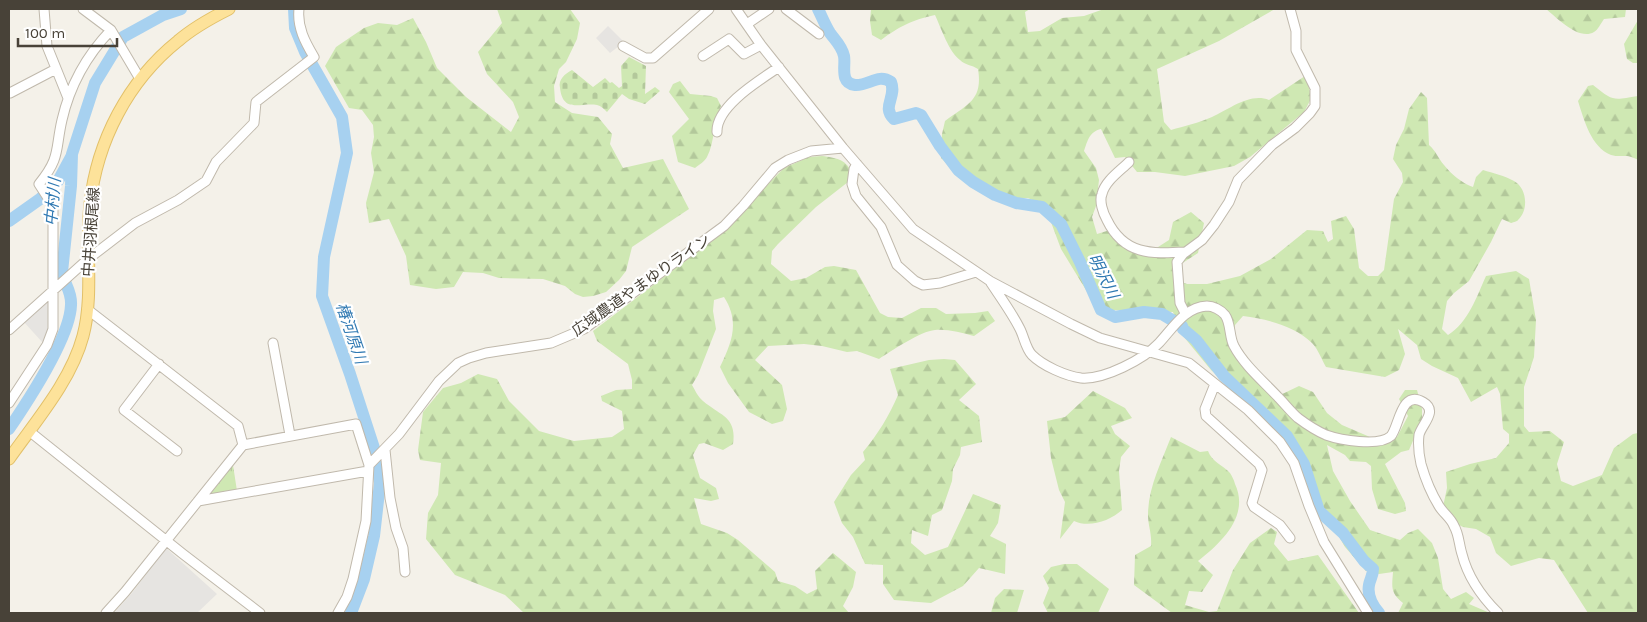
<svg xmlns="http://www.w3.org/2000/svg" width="1647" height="622" font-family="Karla,'Noto Sans JP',sans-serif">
<defs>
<pattern id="forest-firs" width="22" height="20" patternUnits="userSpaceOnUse" patternTransform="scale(1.25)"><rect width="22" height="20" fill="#cfe8b3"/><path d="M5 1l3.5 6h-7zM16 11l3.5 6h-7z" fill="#b3c89b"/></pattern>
<pattern id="cemetery-stones" width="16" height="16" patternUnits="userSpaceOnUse" patternTransform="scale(1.25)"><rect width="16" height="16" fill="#cfe8b3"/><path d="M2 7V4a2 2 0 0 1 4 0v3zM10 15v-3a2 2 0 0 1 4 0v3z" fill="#b3c89b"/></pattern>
<pattern id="park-tufts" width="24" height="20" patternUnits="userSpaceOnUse" patternTransform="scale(1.25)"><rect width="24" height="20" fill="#cfe8b3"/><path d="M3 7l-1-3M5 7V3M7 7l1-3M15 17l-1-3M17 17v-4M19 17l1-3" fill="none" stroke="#b3c89b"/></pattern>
</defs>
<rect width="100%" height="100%" fill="#f4f1e9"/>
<path fill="url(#forest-firs)" d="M497,9H570L580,23L577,39L566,62L559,69L554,86L555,102L572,113L598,117L612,134L610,144L623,168L663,159L689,209L632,247L626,271L619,280L606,292L593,296L583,297L575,294L565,286L543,279L499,278L483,273L463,272L454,287L436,289L410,285L406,256L389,219L369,223L366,203L374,172L371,153L374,137L373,125L362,110L349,108L325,66L336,47L364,28L378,23L397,25L413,18L426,42L437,68L466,97L511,132L519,117L513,102L487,74L478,52L502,23Z
M871,9H1030L1025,12L1028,32L1040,31L1062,18L1084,16L1104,9H1275L1219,41L1157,69L1164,122L1171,130C1184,126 1199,123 1212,117C1228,110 1250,92 1269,100L1305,76L1312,97L1304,112L1250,157L1234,166L1185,176L1155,172H1137L1125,157L1115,158L1101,129C1089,132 1088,140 1084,151L1096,168L1099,180L1096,206L1092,217L1097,234L1110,230L1113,237L1144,256L1169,240L1173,222L1191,212L1204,223L1198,253L1178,266L1174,279L1187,284H1207L1240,276L1271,259L1307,230L1323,231L1328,242L1333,239L1331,221L1346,216L1354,229L1359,268L1368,276H1378L1384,270L1394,199L1403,182L1402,173L1393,159L1396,145L1404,129L1409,109L1421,92L1427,98L1429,145C1436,151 1438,158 1444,165C1450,173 1463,184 1473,187L1476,177L1483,170C1493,173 1505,176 1514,181C1527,188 1529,210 1518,220C1518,221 1511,223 1511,223L1502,219L1491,242L1469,281L1454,293L1447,301L1442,329L1448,335C1468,323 1477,296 1486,276L1516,271L1529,279L1536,320L1534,357L1524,387V426L1529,432L1550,431L1564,442L1557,464L1561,481L1573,486L1602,475L1614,448L1633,434L1638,433V613H1588L1554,560L1539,558L1511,566L1496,553L1490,537L1476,529L1463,527L1441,516L1447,488L1446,472L1470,464L1496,458L1509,443V434L1503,429L1500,394L1497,387L1471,402L1458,378L1432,366L1421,359L1417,345L1398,329L1405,354L1399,370L1385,377L1326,367C1322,360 1318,349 1312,343C1295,326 1267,319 1243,316L1235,325L1233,344L1239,362L1274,398L1299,386L1313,392L1327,413L1342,425L1370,437H1397L1408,416L1399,399L1405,390H1417L1422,409V420L1409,450L1401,452L1385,464L1405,503L1406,511L1395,514L1378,509L1372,489L1371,466L1366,462L1350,461L1345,455L1327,445L1333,471L1350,501L1370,530L1400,540L1408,533L1418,529L1432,543L1438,558L1443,589L1451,599L1466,592L1474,598L1469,604L1490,613H1398L1403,603C1390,593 1392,587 1393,572L1379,574L1366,571L1345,547L1336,531L1316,512L1300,464L1284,441L1241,397L1211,370L1179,331L1173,312L1110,310L1089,295L1061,249L1045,206L1028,198L996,199L968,184L941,158L942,134L945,121C968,104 983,100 978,69C972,65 965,65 960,60C949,52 941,28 935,15C912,20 900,26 881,40L872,35L870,21Z
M1546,9H1626L1625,17L1604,19C1601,23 1598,30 1594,32C1579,41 1557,18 1546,9Z
M1638,20V63H1633L1627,59L1624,44Z
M680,81L690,94L711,96L717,98L721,106C713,122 715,142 707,157C705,161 699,165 695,168L678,162L672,136L689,119L669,92L673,84Z
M1593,85C1614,102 1613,100 1638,96V160C1626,153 1622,158 1611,155C1591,147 1584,120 1578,101L1588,86Z
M822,156C836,158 845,159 851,171L848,182L816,207L778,244L772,251L771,264L791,281L806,278L825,267L834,266L856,270L880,313L888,317L902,318L921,308H936L946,314L975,313L988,311L995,321L974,336C962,333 948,329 935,330C921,331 891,351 879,359L857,351L847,352L822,346L804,344L768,346L755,360L782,385L787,409L783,421L772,424L749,412L728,383L720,367C732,342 740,322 724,297L714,300L713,311L716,329L698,375L692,385C695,390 698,397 703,401C721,416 737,417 733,444L723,450L704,443L699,444L693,455L700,478L716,488L719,499L711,501L694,498L701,524L727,533L738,540L775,572L778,581L795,586L807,594L817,589L815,571L833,553L856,572L853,587L843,606L849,613H524L505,595L455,575L426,539L428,513L438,495L441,463L420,460L418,450L423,412L443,388L461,383L478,374L497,379L509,401L539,431L574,441L612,437L624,429L622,411L602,401L601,396L616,390L632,389V380L628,364L597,341L593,331L711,241L784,168L809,157Z
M944,359L955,360L976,384L959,400L979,416L982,442L961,447L960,455L953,469L952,481L942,510L932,515L928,536L912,530L911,543L925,555L948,547L973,494L1001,505L998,523L990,536L1006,544L1005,574L979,568L963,586L931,603L894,600L883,584V565L865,564L853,537L842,523L834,502L851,475L865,460L863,452C878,434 889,416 898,395L890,369L929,360Z
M1093,391L1125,408L1132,418L1111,426L1115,434L1130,446L1121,457L1119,471L1122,510C1110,521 1089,528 1074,521L1060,539L1065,502L1059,490L1051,458L1047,421L1065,417Z
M1171,437L1200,452L1208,451C1212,462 1223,465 1230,473C1232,476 1234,480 1235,484C1250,516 1221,543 1198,561L1213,575L1202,592L1189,591L1185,605L1209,612L1217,611L1233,570L1250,543L1271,528L1277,532L1274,544L1288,561L1318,555L1359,613H1308L1307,612L1302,613H1172L1134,585L1135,555L1151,546C1152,533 1148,526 1148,515C1148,488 1161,463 1171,437Z
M1064,564H1077L1109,589L1098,613H1048L1043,603L1049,588L1043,576L1051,567Z
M1004,589L1024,590L1017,613H991L995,598Z"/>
<path fill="url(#cemetery-stones)" d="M629,57L646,66L645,94L655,87L660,91L645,104L629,99L622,94L607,112C604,109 601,106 597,105C581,102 563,114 560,88C558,79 565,74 572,70L593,87L605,78L610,83L612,82L619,88L622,86L621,66Z"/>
<path fill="url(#park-tufts)" d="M233,465L237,491L213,496L210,492Z"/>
<path fill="#e6e4e1" d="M608,26L624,42L610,53L596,38Z
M51,296V320L43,343L23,321Z
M166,548L217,594L197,613H114L132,593Z"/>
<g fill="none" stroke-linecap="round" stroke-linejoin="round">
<path stroke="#a7d1f0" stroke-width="12" d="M294,9L295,28L305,52L342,117L347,153L324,257L322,296L350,374L375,451L380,483L374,536L364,579L351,613
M818,9C822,17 825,25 830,33C835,40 842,46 844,56C846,65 839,83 855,85C869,86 878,73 891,82C897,97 881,107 894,119L916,113L921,115L940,146L958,170L973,182L995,195L1016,203L1042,207L1061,224L1080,262L1101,310L1115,317L1144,312L1162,314L1182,326L1183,329L1196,340L1224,376L1287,436L1304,464L1319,511L1343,533L1364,561L1373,569C1373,576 1370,579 1369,585C1367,596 1372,605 1379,613
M9,221L40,199L58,181L71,157
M9,429C28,401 70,338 71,305C72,291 64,284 62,272L71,186L72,154L95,83L123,37L163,15L181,9"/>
<defs>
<path id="minor" d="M44,9L47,46L68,98
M83,9L111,30L140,79
M736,9L761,45L843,148L913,229L990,281L1071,324L1100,338L1189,363L1248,410L1280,442L1294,463L1309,506L1324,542L1368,613
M786,9L819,34
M747,24L769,9
M623,46L645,58H653L709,9
M703,56L729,39L744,54L761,45
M9,92L10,93L56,69
M717,132C716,106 760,80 779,67
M1129,162C1120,171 1105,181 1102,194C1099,201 1103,213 1107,220C1124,255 1151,254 1185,252
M857,164L854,169L852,184L856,196L881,227L897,265L915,281L923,285L940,283L976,272
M991,283C1001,298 1012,313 1020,329C1024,337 1026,349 1032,355C1043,366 1066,376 1081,378C1104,380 1144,359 1159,343C1173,328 1185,307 1207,306C1213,306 1221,310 1225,315C1231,323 1229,337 1234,346C1244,365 1263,381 1278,397C1284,403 1291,412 1298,418C1306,424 1317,431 1326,435C1340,440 1379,447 1391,436C1399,427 1401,389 1423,402C1439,411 1421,425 1419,435C1418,443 1419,455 1421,464C1425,478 1431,493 1439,506C1443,513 1451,518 1454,526C1459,534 1459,545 1462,554C1468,578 1481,596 1498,613
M87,309L238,426L243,445
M1185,313L1180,303L1177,262L1183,254L1202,240L1214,225L1229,202L1238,180L1272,145L1295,128L1310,113L1315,106V88L1296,50V31L1290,9
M9,330L88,259L135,223L178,200L206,181L216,162L254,123L256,102L314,57C305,42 297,27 299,9
M273,343L290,435
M159,364L124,410L177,451
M1215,384L1205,409L1206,416L1259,464L1262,470L1252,503L1254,507L1280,525L1290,538
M9,403L47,345L53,329V211L50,201L39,184C61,157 55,150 62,120C70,85 87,55 111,30
M29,431L183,554L260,613
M385,450L390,498L396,528L403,548L405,572
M198,501L368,471
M106,613L125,592L243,445L356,424L369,465
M338,613L347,597L353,579L366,521L369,465L399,434L439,381L458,363L469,358L486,353L551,343L584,329L724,226L743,206L775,168L788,160L811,151L843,148"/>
<path id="major" d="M9,459C35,422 71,381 83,336C94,295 85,247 90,204C97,141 128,81 178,41C193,28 211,18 229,9"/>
</defs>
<use href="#minor" stroke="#c0b9ac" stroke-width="11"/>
<use href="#major" stroke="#e2c069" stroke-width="13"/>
<use href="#minor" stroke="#fff" stroke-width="9"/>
<use href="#major" stroke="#fde29a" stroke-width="11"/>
</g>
<g text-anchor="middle" stroke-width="4.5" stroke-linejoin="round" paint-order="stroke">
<g font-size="15" fill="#484238" stroke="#fff">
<text transform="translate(91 232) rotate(-86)" y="5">中井羽根尾線</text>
<text transform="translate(641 285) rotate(-35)" y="5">広域農道やまゆりライン</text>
</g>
<g font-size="16" font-style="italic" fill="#317ab3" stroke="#fff">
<text transform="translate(52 202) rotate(-85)" y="6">中村川</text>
<text transform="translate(1104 276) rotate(63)" y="6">明沢川</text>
<text transform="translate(352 333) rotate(71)" y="6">椿河原川</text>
</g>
</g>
<rect width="1647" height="622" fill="none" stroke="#484238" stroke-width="20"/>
<path d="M18 38v8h99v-8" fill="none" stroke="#484238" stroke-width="2.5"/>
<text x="25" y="38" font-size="15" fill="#484238" stroke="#ffffff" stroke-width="4" paint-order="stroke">100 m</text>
</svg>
